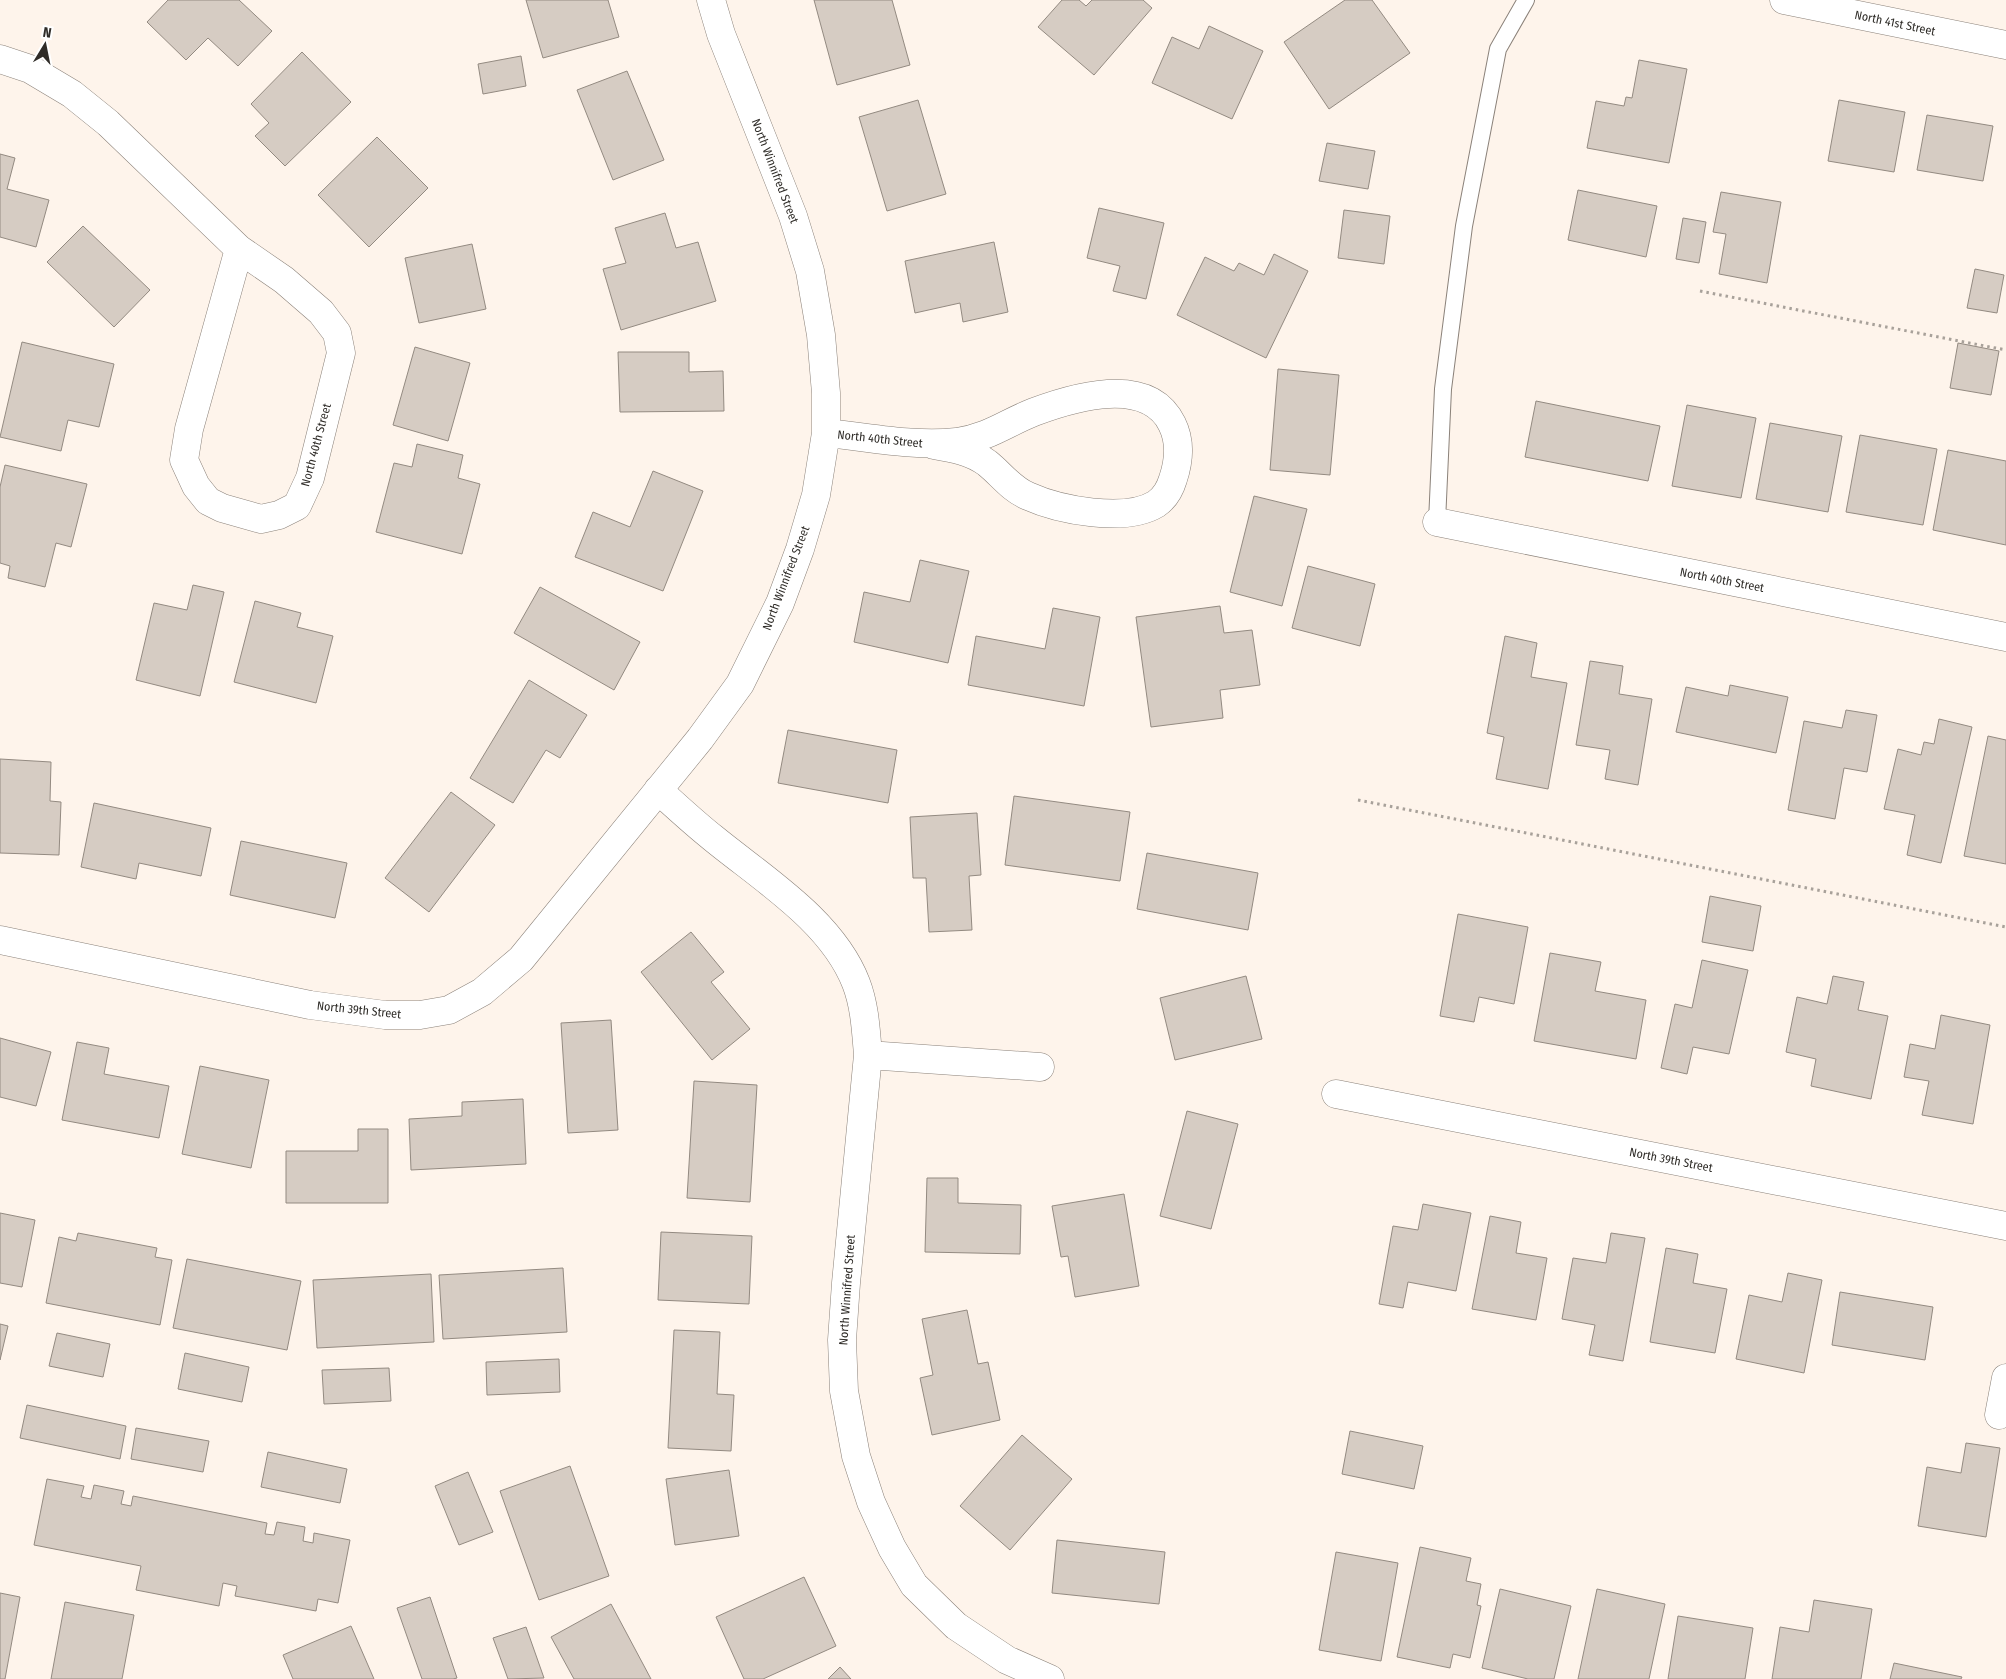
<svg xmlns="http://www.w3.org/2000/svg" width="2006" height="1679" font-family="'Fira Sans Condensed',sans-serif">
<rect width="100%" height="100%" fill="#fef4eb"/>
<path fill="#d6ccc3" stroke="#938a81" d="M168,0H239L272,31L238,66L208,38L186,60L147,22Z
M526,0H608L619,37L543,58Z
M814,0H892L910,65L837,85Z
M1062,0H1079L1086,6L1092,0H1143L1152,8L1094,75L1038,27Z
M1345,0H1372L1410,53L1329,109L1284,42Z
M1209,26L1263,51L1232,119L1152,83L1172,37L1199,49Z
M302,52L351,102L285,166L255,136L269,123L251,104Z
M521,56L526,86L483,94L478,64Z
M1639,60L1687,69L1669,163L1587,148L1596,101L1624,106L1626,97L1632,98Z
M627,71L664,160L613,180L577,90Z
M918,100L946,194L887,211L859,117Z
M1839,100L1905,112L1894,172L1828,161Z
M1927,115L1993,126L1983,181L1917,170Z
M377,137L428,188L369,247L318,195Z
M1327,143L1375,151L1368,189L1319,181Z
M0,154L15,158L7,189L49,200L36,247L0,237Z
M1578,190L1657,206L1646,257L1568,240Z
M1721,192L1781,202L1767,283L1719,274L1726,234L1713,232Z
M1099,208L1164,223L1146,299L1113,291L1120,266L1087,258Z
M1344,210L1390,216L1384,264L1338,258Z
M665,213L676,248L698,242L716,301L621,330L603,269L626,263L615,228Z
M1683,218L1706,222L1699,263L1676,259Z
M83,226L150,290L114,327L47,262Z
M994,242L1008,312L963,322L960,303L915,313L905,261Z
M472,244L486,309L419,323L405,258Z
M1274,254L1308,271L1266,358L1177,315L1205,257L1234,271L1239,263L1264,275Z
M1975,269L2004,275L1997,313L1967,308Z
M22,342L114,364L99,427L68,420L61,451L0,437Z
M1958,343L1999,351L1991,395L1950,388Z
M415,347L470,363L448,441L393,425Z
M618,352H689V372L723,371L724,411L620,412Z
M1278,369L1339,375L1330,475L1270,470Z
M1536,401L1660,426L1648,481L1525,457Z
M1687,405L1756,418L1741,498L1672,486Z
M1770,423L1842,436L1828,512L1756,499Z
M1860,435L1937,449L1923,525L1846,512Z
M417,444L463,455L458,478L480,484L462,554L376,532L394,463L412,467Z
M1948,450L2006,461V545L1933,530Z
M5,465L87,484L71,547L56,543L45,587L8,578L10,566L0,563V487Z
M653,471L703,491L663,591L575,557L593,512L630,527Z
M1254,496L1307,509L1282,606L1230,592Z
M920,560L969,571L948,663L854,642L864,592L910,602Z
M1308,566L1375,584L1360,646L1292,628Z
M193,585L224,592L200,696L136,680L154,603L187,610Z
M540,587L640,642L614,690L514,633Z
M255,601L301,613L297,627L333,636L316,703L234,682Z
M1220,606L1224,633L1252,630L1260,685L1220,690L1223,718L1151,727L1136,617Z
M1053,608L1100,617L1084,706L968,685L976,636L1045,649Z
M1505,636L1537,643L1531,677L1567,683L1548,789L1496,779L1504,737L1487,733Z
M1590,661L1623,666L1619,694L1652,699L1638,785L1605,779L1610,750L1576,745Z
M529,680L587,715L560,758L546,750L513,803L470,778Z
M1730,685L1788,697L1776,753L1676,732L1686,687L1728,696Z
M1846,710L1877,715L1867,772L1844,768L1835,819L1788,810L1804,721L1842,728Z
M1939,719L1972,727L1941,863L1907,855L1915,815L1884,809L1898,749L1921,755L1924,742L1934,744Z
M788,730L897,750L888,803L778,783Z
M1988,736L2006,740V864L1964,856Z
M0,759L51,762L50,801L61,802L59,855L0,853Z
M451,792L495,825L429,912L385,878Z
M1014,796L1130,812L1120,881L1005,865Z
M94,803L211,828L201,876L139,863L136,879L81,867Z
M977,813L981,875L969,876L972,930L929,932L926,878H913L910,817Z
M241,841L347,863L335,918L230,895Z
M1147,853L1258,873L1248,930L1137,909Z
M1710,896L1761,906L1753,951L1702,942Z
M1458,914L1528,927L1514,1004L1479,997L1474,1022L1440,1016Z
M691,932L724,972L711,982L750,1029L712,1060L641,972Z
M1550,953L1601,962L1595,991L1646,1000L1636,1059L1534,1041Z
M1702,960L1748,970L1729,1054L1693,1047L1687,1074L1661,1068L1675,1004L1692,1008Z
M1246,976L1262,1039L1175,1060L1160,998Z
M1833,976L1864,982L1858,1010L1888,1016L1871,1099L1811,1086L1816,1059L1786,1052L1797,997L1827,1004Z
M1941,1015L1990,1025L1973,1124L1922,1115L1929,1081L1904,1077L1910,1044L1935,1049Z
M611,1020L618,1130L568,1133L561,1023Z
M0,1038L51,1052L36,1106L0,1097Z
M77,1042L109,1048L104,1074L169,1086L159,1138L62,1120Z
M200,1066L269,1080L251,1168L182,1154Z
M694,1081L757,1085L750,1202L687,1198Z
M523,1099L526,1164L411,1170L409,1119L462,1116V1102Z
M1187,1111L1238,1124L1211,1229L1160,1216Z
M358,1129H388V1203H286V1151H358Z
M927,1178H958V1203L1021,1205L1020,1254L925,1252Z
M1124,1194L1139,1286L1075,1297L1068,1256L1061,1257L1052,1206Z
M1423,1204L1471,1213L1456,1291L1408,1282L1403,1308L1379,1304L1393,1226L1418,1230Z
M0,1213L35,1220L22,1287L0,1283Z
M1490,1216L1521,1222L1516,1253L1547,1258L1536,1320L1472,1309Z
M661,1232L752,1236L749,1304L658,1300Z
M78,1233L157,1248L155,1257L172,1260L160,1325L46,1303L59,1237L76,1241Z
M1611,1233L1645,1238L1623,1361L1589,1355L1595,1325L1562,1319L1573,1258L1606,1263Z
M1666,1248L1698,1254L1693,1283L1727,1289L1715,1353L1650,1342Z
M187,1259L301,1281L287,1350L173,1328Z
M563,1268L567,1332L443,1339L439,1275Z
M1788,1273L1822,1280L1804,1373L1736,1359L1749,1295L1782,1302Z
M431,1274L434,1342L317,1348L313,1280Z
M1840,1292L1933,1307L1925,1360L1832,1345Z
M967,1310L978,1364L988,1362L1000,1420L932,1435L920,1378L933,1375L922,1319Z
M0,1324L8,1326L0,1360Z
M674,1330L720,1332L717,1394L734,1395L731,1451L668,1448Z
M57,1333L110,1344L103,1377L49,1366Z
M185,1353L249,1367L242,1402L178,1389Z
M559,1359L560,1392L487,1395L486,1362Z
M389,1368L391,1401L324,1404L322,1370Z
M27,1405L126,1426L120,1459L20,1438Z
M136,1428L209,1441L203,1472L131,1459Z
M1350,1431L1423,1446L1414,1489L1342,1474Z
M1022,1435L1072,1479L1010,1550L960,1506Z
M1966,1443L2000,1448L1986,1537L1918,1526L1927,1467L1961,1473Z
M268,1452L347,1469L340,1503L261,1487Z
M570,1466L609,1576L539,1600L500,1491Z
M729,1470L739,1536L675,1545L666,1479Z
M468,1472L493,1532L459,1545L435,1486Z
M47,1479L84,1486L81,1497L91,1499L94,1485L124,1491L121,1504L131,1506L133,1496L267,1523L265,1534L274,1535L277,1522L305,1527L303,1541L313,1543L314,1533L350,1540L338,1603L318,1599L316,1611L235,1596L237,1586L223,1583L219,1606L136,1590L141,1566L34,1545Z
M1057,1540L1165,1552L1159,1604L1052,1593Z
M1420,1547L1471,1558L1466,1581L1481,1584L1477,1605L1481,1606L1470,1658L1453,1654L1450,1668L1397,1657Z
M1336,1552L1398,1563L1381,1661L1319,1650Z
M804,1577L836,1646L763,1679H744L716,1617Z
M1500,1589L1571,1606L1554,1679H1528L1482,1668Z
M1597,1589L1665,1604L1649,1679H1578Z
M0,1593L20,1597L5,1679H0Z
M430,1597L457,1678L453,1679H422L397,1608Z
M1814,1600L1872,1609L1861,1679H1772L1780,1627L1809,1632Z
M65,1602L134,1615L122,1679H51Z
M611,1604L651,1679H574L551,1637Z
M1678,1616L1753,1628L1745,1679H1668Z
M351,1626L374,1679H293L283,1655Z
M526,1627L544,1678L508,1679L493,1638Z
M1894,1663L1962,1677L1961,1679H1890Z
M840,1667L851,1679H828Z"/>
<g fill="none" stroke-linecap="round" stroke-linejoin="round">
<defs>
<path id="service" d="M1437,522L1443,389L1464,226L1498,49L1526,0"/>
<path id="minor" d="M1784,0L2006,45
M0,59L30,69L72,94L108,123L239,249L284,280L321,312L337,333L341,353L310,478L297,506L279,515L261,519L222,508L208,501L196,486L184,460L189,429L239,249
M826,433C869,437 914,447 957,442C990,437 1006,423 1034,412C1074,397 1148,375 1172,424C1181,442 1179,461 1173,479C1170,489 1165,498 1156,504C1125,523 1059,510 1028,496C1011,489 1001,474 987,463C971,451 952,448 934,445
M1437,522L2006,637
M658,790C676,806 694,823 713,838C763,879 832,921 856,983C865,1006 866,1032 868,1055L846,1283L842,1340L844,1391L856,1456L871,1502L892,1548L914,1585L956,1626L1007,1660L1050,1679
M0,940L310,1005L385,1015H420L449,1010L482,992L521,959L700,739L740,684L780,603L800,549L816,495L826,433V393L821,335L810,271L793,216L721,34L711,0
M868,1055L1040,1067
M1336,1094L2006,1226
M1999,1415L2006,1378"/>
</defs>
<use href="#service" stroke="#8b827a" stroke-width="18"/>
<use href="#minor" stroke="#8b827a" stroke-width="29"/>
<path stroke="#a8a19a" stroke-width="3" stroke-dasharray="2.5 4" stroke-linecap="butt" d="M1700,291L2006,350
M1358,800L2006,927"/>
<use href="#service" stroke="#fff" stroke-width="16"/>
<use href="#minor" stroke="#fff" stroke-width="28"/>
</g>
<g text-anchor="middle" stroke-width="4" stroke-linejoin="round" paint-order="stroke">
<g font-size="12" fill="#2f2c28" stroke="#fff">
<text transform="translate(1895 23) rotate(12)" y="4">North 41st Street</text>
<text transform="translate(775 171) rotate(69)" y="4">North Winnifred Street</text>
<text transform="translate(880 439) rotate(6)" y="4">North 40th Street</text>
<text transform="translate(316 445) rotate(-75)" y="4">North 40th Street</text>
<text transform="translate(786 578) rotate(-69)" y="4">North Winnifred Street</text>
<text transform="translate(1722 580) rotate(11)" y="4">North 40th Street</text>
<text transform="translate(359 1010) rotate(6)" y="4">North 39th Street</text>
<text transform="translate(1671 1160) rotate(11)" y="4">North 39th Street</text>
<text transform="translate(847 1290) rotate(-86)" y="4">North Winnifred Street</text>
</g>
</g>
<g transform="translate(45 45) rotate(10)" stroke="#ffffff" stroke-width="4" paint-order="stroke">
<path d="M0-4L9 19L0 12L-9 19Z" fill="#2f2c28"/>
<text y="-8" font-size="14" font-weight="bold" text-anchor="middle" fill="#2f2c28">N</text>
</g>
</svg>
